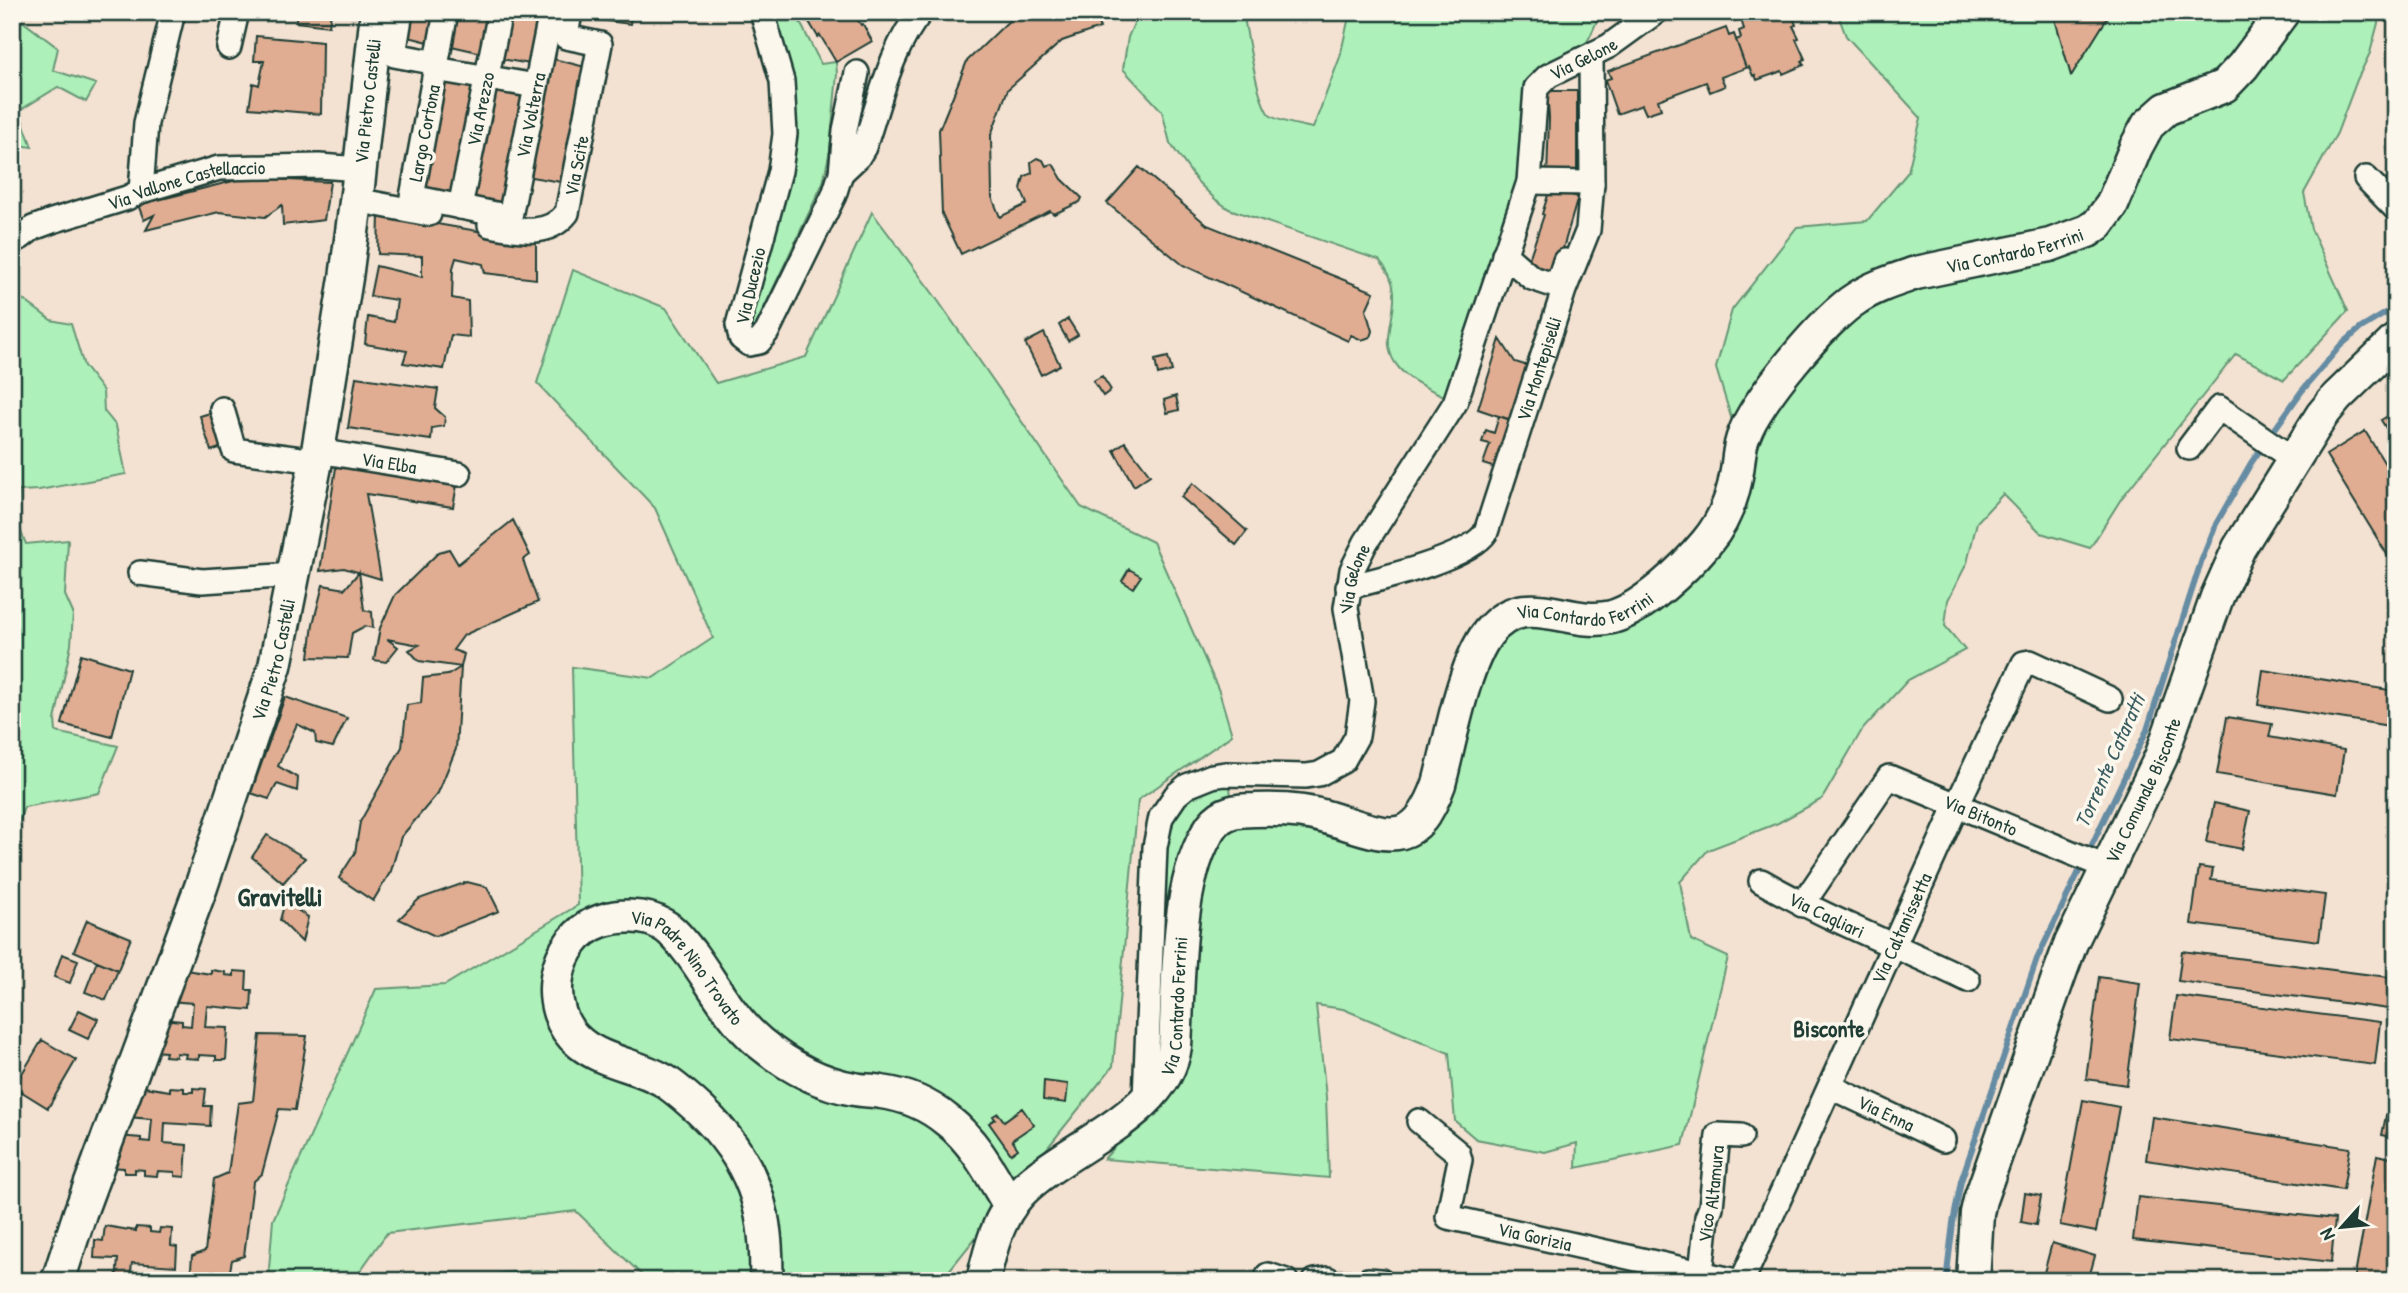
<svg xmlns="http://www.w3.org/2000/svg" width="2408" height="1293" font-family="'Patrick Hand',sans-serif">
<rect width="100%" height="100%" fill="#f3e1d1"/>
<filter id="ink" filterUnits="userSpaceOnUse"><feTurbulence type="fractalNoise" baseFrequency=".0143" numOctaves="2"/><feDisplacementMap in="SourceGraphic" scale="14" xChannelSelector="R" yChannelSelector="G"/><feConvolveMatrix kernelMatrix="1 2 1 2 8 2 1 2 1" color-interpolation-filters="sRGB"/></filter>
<g filter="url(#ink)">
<path fill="#aef0b9" stroke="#669676" stroke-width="2" d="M12,12H18L17,17L58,48L53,70L96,84L86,102L58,87L19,111L32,147L19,145L12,148Z
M775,12H795L821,64L836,62L837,74L830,150L823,183L756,325L751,328C743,310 785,204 790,177C801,121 792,66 775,12Z
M1139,12H1243C1247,31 1258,108 1271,116C1282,123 1300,125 1313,128L1340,57L1350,12H1589L1597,21C1593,29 1588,45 1580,50C1562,63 1538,61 1527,82L1519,179L1446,397C1430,389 1411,382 1399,368C1370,336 1416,300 1379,260L1229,209L1215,199L1197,181L1170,143L1162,111L1123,69L1128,37Z
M1837,12H2381L2370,53L2357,80L2337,133L2304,193L2311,229L2348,311L2284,380L2236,354L2121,499L2090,548L2041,533L2003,494L1977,522L1967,563L1948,600L1945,626L1965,650L1908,680L1862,730L1822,799L1778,823L1708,850L1680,882L1691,940L1728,957L1683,1145L1576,1168L1577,1143L1545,1152L1476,1139L1455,1121L1449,1053L1343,1009L1316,1005L1326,1097L1329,1178L1104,1159L1159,1098L1194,895L1225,822C1258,824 1292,824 1324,828C1354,832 1369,853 1403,847L1481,662L1512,628L1684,581L1738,440L1716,368L1732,310L1797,227L1867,221L1908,172L1921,118L1846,36Z
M872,212L934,295L1081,507L1153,542L1219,691L1232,735L1138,800L1113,1066L948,1272L946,1281H648L576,1211L387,1233L353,1281H268L273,1220L376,989L445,985L578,905L572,667L653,678L713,638L655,508L537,383L573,270L666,308L716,383L806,357Z
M21,298L51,320L71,324L84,366L103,391L104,411L116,426L126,474L39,490L19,491L18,525L26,544L68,540L65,595L73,613L71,645L55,720L56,732L118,746L99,793L24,807L12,843V302Z
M1230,783L1231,801L1219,805L1164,1039L1154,1056C1156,1018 1159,831 1175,810C1190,790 1207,787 1230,783Z
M537,1270L573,1275L588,1281H482L502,1273Z"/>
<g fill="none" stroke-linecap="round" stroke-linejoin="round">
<path stroke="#658ca3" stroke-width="6" d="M1946,1281L1953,1223L1961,1181L2037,959L2147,730L2202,559L2216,524L2251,463L2301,392L2340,346L2361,328L2396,307"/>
</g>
<path fill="#e0ad92" stroke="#1f3d34" stroke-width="2" d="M296,12H331L329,26L296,22Z
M401,12H444L440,45L397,34Z
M451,12H500L491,55L447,45Z
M506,12H548L536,65L501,59Z
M583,12H632L630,24L582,18Z
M813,12H872L858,20L861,25L863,24L872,41L836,62L820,35L818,37L808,20L815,16Z
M1018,12H1093L1100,28L1062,41L1008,89L991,135L992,197L1000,217L1027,204L1021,189L1024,177L1032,173L1031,162L1037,158L1043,160L1046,166L1053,164L1062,179L1082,198L1080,202L1054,214L1050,211L961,254L942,214L939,130L967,61Z
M1749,12H1791L1796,25L1793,26L1799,38L1796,39L1805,59L1802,61L1804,65L1783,74L1782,71L1757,80L1755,75L1753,76L1749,67L1746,68L1736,40L1741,38L1739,31L1744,29L1742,23Z
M2053,12H2111L2071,76Z
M1726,28L1729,36L1734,34L1746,68L1721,77L1725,86L1710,92L1706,82L1658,100L1661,109L1646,114L1642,105L1617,114L1605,80L1611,78L1608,71Z
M256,36L322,42L321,114L249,108L253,83L259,85L264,61H254Z
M550,58L585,67L567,183L531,177L532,166L527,160Z
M447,71L480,83L462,196L423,187Z
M492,79L530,93L508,204L474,197Z
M1547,91H1577V177H1547L1549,118Z
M1139,167L1207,225L1374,292L1366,310L1372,331L1370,337L1362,340L1351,335L1348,341L1183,265L1107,203Z
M245,178L330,182L324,220L283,225L282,205L265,217L219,212L146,230L154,215L144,220L138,205Z
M1550,189L1578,197L1554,279L1525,271L1544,215L1542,214Z
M379,214L536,241V279L485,273L483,264L456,258L453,268L452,298L468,301L469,337L451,335L444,369L403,363L407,351L365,344L368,317L394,322L397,300L370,296L376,266L422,277V256L378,254Z
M1068,319L1078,335L1068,341L1059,325Z
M1044,333L1060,365L1041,375L1025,343Z
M1500,339L1515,362L1528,366L1510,420L1478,409Z
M1168,357L1172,371L1158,375L1155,360Z
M1102,376L1111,390L1103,396L1093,381Z
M356,377L438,389L435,408L445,417L444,426L432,428L431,440L348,428Z
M1176,396L1179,410L1167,413L1164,400Z
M217,411L228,445L211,451L200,416Z
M2396,411V444L2381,420Z
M1499,416L1518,422L1502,470L1483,464L1490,444L1482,442L1486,430L1494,433Z
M2365,431L2396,482V569L2326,455Z
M1125,442L1150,475L1134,486L1114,450Z
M337,461L459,474L453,507L366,494L381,579L344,568L320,571Z
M1193,483L1247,531L1236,545L1181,497Z
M513,520L530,555L523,560L538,602L464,635L453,650L464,654L461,667L419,661L409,650L419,645L387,639L398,647L386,662L374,660L380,628L395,595L439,552L449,549L458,564Z
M1129,569L1141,576L1133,588L1122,581Z
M359,572L364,610L372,612L373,628L365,626L352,633L348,658L309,657L313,624L323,585L345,589Z
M81,654L129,669L112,737L62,724Z
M461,667L456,749L438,793L401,837L391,871L373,901L339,878L355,853L360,822L402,747L407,705L421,703L423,678L448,675Z
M2263,670L2396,691V727L2258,705Z
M285,697L347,718L333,747L316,743L315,733L297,724L278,766L298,778L297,791L277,784L269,799L251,793Z
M2227,717L2272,724L2269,737L2344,750L2337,794L2217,774Z
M2214,803L2250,811L2242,849L2206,842Z
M267,835L305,858L283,883L252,857Z
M2199,867L2213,869L2211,880L2325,895L2319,941L2191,924Z
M467,882L487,887L499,911L435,936L399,919L419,899Z
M285,902L308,917L302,942L280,920Z
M87,920L131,938L118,970L74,951Z
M2182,951L2396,978V1010L2178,981Z
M62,954L78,960L70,983L54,977Z
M97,961L118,970L106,1000L85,992Z
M179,969L211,974V970L225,972V975L234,976V971L247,972L246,990H252L251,1010L207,1006L205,1027L228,1028L226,1060H216V1056L199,1055V1059L185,1058L186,1054L176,1053V1057L165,1056L166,1052L151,1051L160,1019L182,1021V1025L191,1026L193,1003L169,1001Z
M2099,977L2140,983L2127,1085L2086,1079Z
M2176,996L2380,1022L2375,1065L2170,1039Z
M79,1010L98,1019L88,1039L69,1030Z
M260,1035L307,1036L295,1110L279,1109L262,1174L253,1182L244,1256L232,1260L228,1281H190L192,1256L205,1251L214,1179L228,1173L238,1103L253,1101Z
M42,1040L76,1060L48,1108L14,1087Z
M2396,1067V1138L2382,1135Z
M1044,1081L1068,1084L1066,1103L1043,1100Z
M138,1086L170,1091V1087L184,1088V1092H193V1088L206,1089L204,1106H211L210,1126L165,1123L164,1143L187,1145L185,1177L175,1176V1172L158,1171L157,1176L144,1175V1170L135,1169V1173H124V1168L109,1167L118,1136L141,1138V1141L150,1142L152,1119L127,1117Z
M2083,1100L2119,1107L2096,1232L2060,1225Z
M1022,1108L1034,1125L1012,1140L1018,1149L1011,1154L989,1123L995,1119L993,1116L998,1113L1004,1121Z
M2152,1117L2350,1148L2343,1190L2146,1160Z
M2377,1155L2396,1159V1274L2394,1281H2354Z
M2025,1193L2041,1196L2036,1225L2021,1222Z
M2138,1197L2335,1219L2331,1262L2133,1240Z
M105,1226L136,1231V1227L150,1228V1232L159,1233L160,1228L172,1229L171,1246L177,1247L176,1266L132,1263L130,1281H116L118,1259L94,1258L95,1240L103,1241Z
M2052,1243L2095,1256L2088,1281L2042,1280Z"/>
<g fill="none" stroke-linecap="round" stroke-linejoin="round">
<path stroke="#c9c0b2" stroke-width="23" stroke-dasharray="23 11" stroke-linecap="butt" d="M1328,1279L1368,1280"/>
<defs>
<g id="street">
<path d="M401,12L394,55L437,63"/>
<path id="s1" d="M446,12L412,197L510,217L551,12"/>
<path d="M762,12L782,81L785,134L780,171L738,325L741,338L749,344L759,342L767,332L834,195L841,173L845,130L857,73"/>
<path d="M229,47L237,12"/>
<path d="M435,69L536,86"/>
<path d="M841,173L858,157L864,147C880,102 890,49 921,12"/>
<path d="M2366,178L2396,209"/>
<path d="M1529,182L1592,183"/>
<path d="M141,191L146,123L173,12"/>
<path d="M356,200L429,214"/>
<path id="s2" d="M460,207L500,12"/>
<path id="s3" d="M490,225C518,230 547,238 567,213L600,44L566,37L570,12"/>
<path id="s4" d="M20,238L33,228L52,221L127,198L141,191L219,168L319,166L360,169"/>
<path d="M1504,254L1532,278L1553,285L1558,283L1565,261"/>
<path d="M222,409L234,450L316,461"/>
<path d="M2189,448L2219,408L2293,459"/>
<path id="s5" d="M318,451L459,474"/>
<path d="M140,573L202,581L294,575"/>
<path id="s6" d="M1348,587C1380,579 1470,558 1486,532L1564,290L1588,230L1592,183L1591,57"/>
<path id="s7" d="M1761,881C1827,919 1900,947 1968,980"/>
<path id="s8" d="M1802,905L1889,777L2108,868"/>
<path id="s9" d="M1831,1087L1943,1140"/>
<path id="s10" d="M1145,1099L1155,847L1161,817L1176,795L1187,786L1212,776L1225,774L1306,776L1319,774L1343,761L1357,736L1362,701L1346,608L1352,570L1366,542L1455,403L1529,182L1536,88L1548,76L1609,46L1656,12"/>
<path id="s11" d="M1419,1121L1458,1153L1460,1160L1448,1217L1736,1281"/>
<path id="s12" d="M1701,1273L1707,1217L1711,1207L1718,1135L1741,1136"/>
<path d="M1268,1275L1286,1281"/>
<path d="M1368,1280L1381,1281"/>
<path d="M1315,1281L1328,1279"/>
<path id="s13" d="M1742,1281L1957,805L2024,663L2030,662L2110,699"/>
</g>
<g id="secondary">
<path id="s14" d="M58,1281L80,1213L201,887L275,666L318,451L346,278L358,186L377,12"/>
<path id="s15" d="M766,1281C769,1210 752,1159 700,1110C688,1099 676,1088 663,1080C637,1065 603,1062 580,1043C540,1011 552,938 601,921C619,915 646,914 663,925C674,931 684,945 692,955C713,984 732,1020 760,1043C787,1065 819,1083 854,1089C863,1091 872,1090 881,1092C905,1095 929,1105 948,1121C976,1143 992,1176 1010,1206"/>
<path id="s16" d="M983,1281C990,1250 998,1217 1020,1193C1065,1146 1166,1116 1175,1046C1179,983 1175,878 1212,826C1223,811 1238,810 1255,810C1280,809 1305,810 1329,818C1386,835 1414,853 1439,784C1450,743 1463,665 1488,633C1525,587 1567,628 1612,617C1644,608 1685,568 1706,543C1724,522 1733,498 1737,471C1739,459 1739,446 1744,435C1756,400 1826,317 1857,298C1875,286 1896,280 1916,273L2050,245L2088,231L2098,224L2112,205L2136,147L2148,125L2166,109L2224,86L2243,66L2283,12"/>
<path id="s17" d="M1973,1281L1977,1213L1980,1200L2061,970L2071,943L2161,757L2217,597L2239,548L2322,415L2337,397L2396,340"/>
</g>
</defs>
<use href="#street" stroke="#1f3d34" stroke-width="28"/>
<use href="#secondary" stroke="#1f3d34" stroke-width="37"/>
<use href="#street" stroke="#fbf7ec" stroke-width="23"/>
<use href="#secondary" stroke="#fbf7ec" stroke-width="32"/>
</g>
</g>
<g text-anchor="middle" stroke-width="7" stroke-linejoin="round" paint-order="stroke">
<g font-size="19" fill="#1f3d34" stroke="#fbf7ec">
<text dy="7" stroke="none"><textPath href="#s10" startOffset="1262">Via Gelone</textPath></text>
<text dy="7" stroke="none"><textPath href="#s14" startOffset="1225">Via Pietro Castelli</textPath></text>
<text dy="7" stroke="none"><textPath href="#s2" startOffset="100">Via Arezzo</textPath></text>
<text dy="7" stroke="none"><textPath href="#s1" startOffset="392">Via Volterra</textPath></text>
<text transform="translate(424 133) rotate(-79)" y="7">Largo Cortona</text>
<text dy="7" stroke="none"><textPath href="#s3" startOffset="131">Via Scite</textPath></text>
<text dy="7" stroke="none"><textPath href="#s4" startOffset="177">Via Vallone Castellaccio</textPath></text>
<text dy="7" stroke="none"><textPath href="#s16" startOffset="1676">Via Contardo Ferrini</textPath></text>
<text transform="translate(750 286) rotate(-77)" y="7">Via Ducezio</text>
<text dy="7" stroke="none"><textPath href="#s6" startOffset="322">Via Montepiselli</textPath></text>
<text dy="7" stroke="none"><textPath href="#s5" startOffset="72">Via Elba</textPath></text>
<text dy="7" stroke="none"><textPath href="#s10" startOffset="674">Via Gelone</textPath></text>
<text dy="7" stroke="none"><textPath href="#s16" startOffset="1068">Via Contardo Ferrini</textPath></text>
<text dy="7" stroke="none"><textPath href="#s14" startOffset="658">Via Pietro Castelli</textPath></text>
<text dy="7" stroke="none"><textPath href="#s17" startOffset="523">Via Comunale Bisconte</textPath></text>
<text dy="7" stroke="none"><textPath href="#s8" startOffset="254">Via Bitonto</textPath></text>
<text dy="7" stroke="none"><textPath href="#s7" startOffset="74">Via Cagliari</textPath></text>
<text dy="7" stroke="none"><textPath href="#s13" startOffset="387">Via Caltanissetta</textPath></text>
<text dy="7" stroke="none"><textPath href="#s15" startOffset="586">Via Padre Nino Trovato</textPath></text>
<text dy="7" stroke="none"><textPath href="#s16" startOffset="355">Via Contardo Ferrini</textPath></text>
<text dy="7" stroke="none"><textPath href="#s9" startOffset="61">Via Enna</textPath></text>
<text dy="7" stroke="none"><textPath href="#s12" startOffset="80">Vico Altamura</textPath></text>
<text dy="7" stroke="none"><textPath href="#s11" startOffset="205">Via Gorizia</textPath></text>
</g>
<g font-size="21" font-style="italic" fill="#3c5e62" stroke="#fbf7ec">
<text transform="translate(2110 761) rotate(-66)" y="7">Torrente Cataratti</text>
</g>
<g font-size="23" font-weight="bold" fill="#1f3d34" stroke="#fbf7ec">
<text x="1829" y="1037">Bisconte</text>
</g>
<g font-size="26" font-weight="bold" fill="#1f3d34" stroke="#fbf7ec">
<text x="280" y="906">Gravitelli</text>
</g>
</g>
<rect width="2408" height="1293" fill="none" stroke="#fbf7ec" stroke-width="42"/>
<rect x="21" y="21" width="2366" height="1251" fill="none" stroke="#1f3d34" stroke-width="2.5" filter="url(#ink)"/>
<g transform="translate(2342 1227) rotate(243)" stroke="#fbf7ec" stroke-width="5" paint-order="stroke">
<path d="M0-5L12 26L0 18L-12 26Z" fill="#1f3d34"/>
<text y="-10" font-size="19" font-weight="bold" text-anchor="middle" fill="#1f3d34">N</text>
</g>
</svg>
